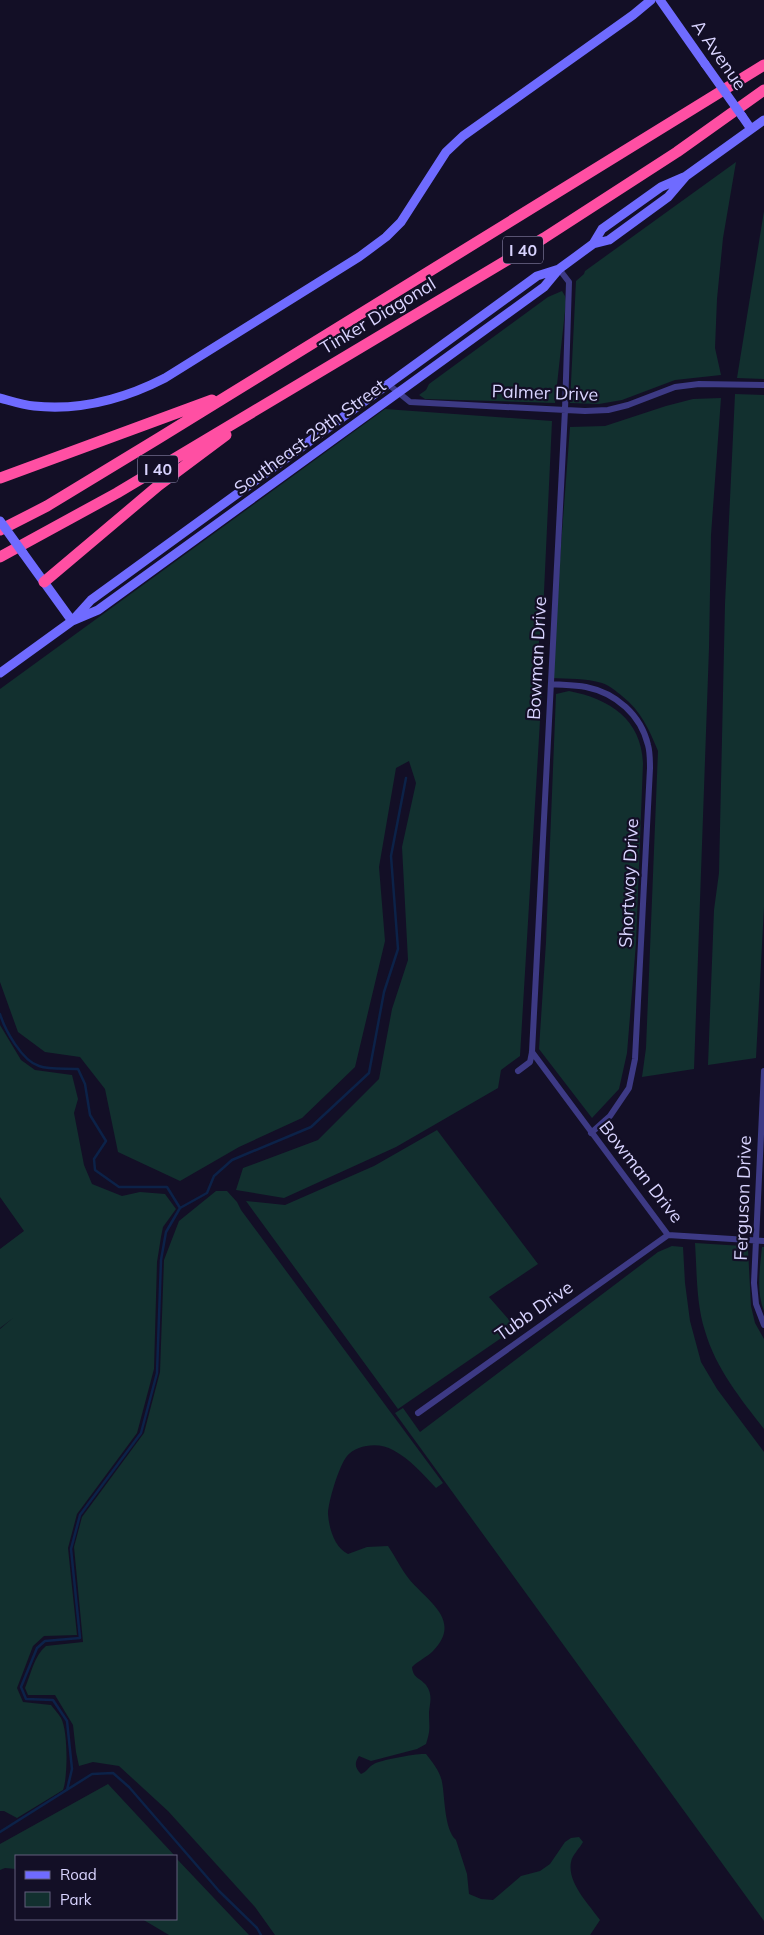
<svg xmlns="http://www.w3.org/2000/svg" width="764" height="1935" font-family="Mulish,sans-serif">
<rect width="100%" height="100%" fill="#130f26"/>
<path fill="#12302f" d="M736,162L723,238L717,299L715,348L721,375L675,380L622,400L599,404L570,403L576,281L584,274L585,271Z
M764,211V379L737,378Z
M562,291L565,296L566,302L555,403L425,399L419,395L426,390L429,384L548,297Z
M735,394L764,395V907L756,1058L708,1065L714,910L719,873L725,604Z
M721,398L711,535L709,648L694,1069L642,1077L646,1048L658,751C649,729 641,711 622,696C616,691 609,685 602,683C586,678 568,679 551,678L570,427L605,426L666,406L693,399Z
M385,409L552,421L543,613L537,656L542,687L520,1056L501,1070L498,1088L396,1147L284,1198L236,1190L243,1168L318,1140L379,1079L392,1009L408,960L402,847L416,783L409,761L396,768L379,867L385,941L355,1067L302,1118L239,1147L180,1181L118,1152L105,1089L80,1057L45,1052L18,1032L0,982V689Z
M569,691C610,699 641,719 643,763L636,943L627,1053L619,1089L592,1118L539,1049L546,942L556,694Z
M0,1025L21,1060L35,1070L72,1075L78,1099L74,1113L84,1165L92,1184L122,1196L140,1192L165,1194L176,1209L163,1227L161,1237L157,1262L154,1369L137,1433L77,1514L68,1548L77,1635L44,1636L33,1646L17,1688L23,1702L51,1705C54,1709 58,1713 61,1718C68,1730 68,1777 63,1790L17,1818L4,1811H0V1329L13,1318L0,1328V1249L24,1231L0,1197Z
M437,1130L538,1264L489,1297L516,1328L398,1409L246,1201L285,1205L374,1166Z
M216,1191H227L237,1202L241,1210L443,1483L436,1488C423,1474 410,1459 393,1450C380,1442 357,1444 347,1456C339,1466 328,1502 328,1514C329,1529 335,1548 348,1554L367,1547L388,1546C395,1556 401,1569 409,1579C427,1601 463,1620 433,1651C427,1657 418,1661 412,1667C413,1678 419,1677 426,1685C433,1695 430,1702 429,1712C429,1727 431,1729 426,1744L417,1749L371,1761L359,1756C354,1763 355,1768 361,1774C367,1772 368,1767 374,1764C380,1760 418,1753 426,1754C432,1762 440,1771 442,1782C445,1797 444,1829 456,1840L467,1874L469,1894L481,1899L493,1900L521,1876L540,1871L550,1864L565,1842L571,1838L579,1837L583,1842C580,1848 572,1855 571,1862C567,1883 589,1904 600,1920L590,1935H275L255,1907L168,1811L119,1766L93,1762L79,1766L76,1752L73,1725L55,1695H28L25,1688C31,1674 34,1656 46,1646L83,1642L74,1547L82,1517L144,1433L160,1372L164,1260L179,1221Z
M695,1243L743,1246L748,1249L751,1306L755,1323L764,1339V1429C741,1399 716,1369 705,1331C696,1303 697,1272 695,1243Z
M672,1246L683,1247L685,1283L690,1321L701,1362L717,1389L764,1452V1921L395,1413L403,1408L420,1432L658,1252Z
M762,1247H764V1311C756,1292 760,1268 762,1247Z
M108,1784L175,1856H16V1869L5,1868L0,1870V1844Z
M176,1858L249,1935H169L142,1919H176Z"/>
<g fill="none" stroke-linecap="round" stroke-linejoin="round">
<path stroke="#0c2248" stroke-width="2.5" d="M0,1014C5,1030 22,1061 39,1066C50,1070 66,1068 78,1069L85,1084L90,1115L106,1141L94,1159L95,1170L119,1187H167L180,1208
M67,1790L72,1769L67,1721L53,1700L26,1699L21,1687L37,1648L45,1641L80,1638L71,1549L80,1515L141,1433L157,1373L161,1260L166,1232L180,1208L207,1193L214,1176L232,1160L311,1127L369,1073L384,992L398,949L391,856L406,778
M0,1832L92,1774L113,1773L129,1787L219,1891L257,1928L261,1935"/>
<path stroke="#3d3a85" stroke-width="6" d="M388,384L410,402L585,411L608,410L628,405L675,387L699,384L764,385
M551,684C562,685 574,685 586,687C616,693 641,715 648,745C650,752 650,761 650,768L635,1059L629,1088L610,1116L591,1133
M532,1052L668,1235L764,1241
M518,1071L530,1062L532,1052L565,410L569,282L559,269
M764,1071L754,1283L756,1304L764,1325
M418,1413L668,1235"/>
<path stroke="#6f6bff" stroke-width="9" d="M660,0L705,64
M742,116L751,129
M593,244L602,229L661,187L684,177
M0,398C11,401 23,405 34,406C80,411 124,399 165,378L359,257L386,237L401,222L446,152L463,136L633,15L651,0
M23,553L72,621
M72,621L98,610L544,287L559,269L593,244L609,240L668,197L686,176L764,120
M0,673L72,621L91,600L537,276L559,269"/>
<path stroke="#ff4fa3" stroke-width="11" d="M0,478L212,400
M0,530L47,506L159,438L764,65
M0,557L117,493L544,238L677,152L764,90
M44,582L159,485L226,435"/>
<path stroke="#6f6bff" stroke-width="9" d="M705,64L742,116
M0,521L23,553"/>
</g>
<g text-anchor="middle" stroke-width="4.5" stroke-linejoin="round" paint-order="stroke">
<g fill="#130f26" stroke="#9e99be" stroke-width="1">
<rect x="503" y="236.5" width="40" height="27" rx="4"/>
<rect x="138" y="455.5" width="40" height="27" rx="4"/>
</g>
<g font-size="16" font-weight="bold" fill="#d9d4ff">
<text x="523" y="256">I 40</text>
<text x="158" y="475">I 40</text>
</g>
<g font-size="18" fill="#d9d4ff" stroke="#130f26">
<text transform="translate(719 55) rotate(55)" y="6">A Avenue</text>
<text transform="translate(378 316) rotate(-31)" y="6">Tinker Diagonal</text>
<text transform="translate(545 393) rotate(2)" y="6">Palmer Drive</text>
<text transform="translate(310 437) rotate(-36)" y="6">Southeast 29th Street</text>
<text transform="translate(537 658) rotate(-87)" y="6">Bowman Drive</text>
<text transform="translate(629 883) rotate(-87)" y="6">Shortway Drive</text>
<text transform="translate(641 1172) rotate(52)" y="6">Bowman Drive</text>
<text transform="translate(743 1198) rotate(-88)" y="6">Ferguson Drive</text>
<text transform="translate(534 1311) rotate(-35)" y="6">Tubb Drive</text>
</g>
</g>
<rect x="15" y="1855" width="162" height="65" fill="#130f26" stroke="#625e7d"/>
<rect x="25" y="1871" width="25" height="8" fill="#6f6bff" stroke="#625e7d"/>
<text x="60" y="1880" font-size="15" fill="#d9d4ff">Road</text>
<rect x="25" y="1892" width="25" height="15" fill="#12302f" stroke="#625e7d"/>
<text x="60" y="1905" font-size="15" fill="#d9d4ff">Park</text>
</svg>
